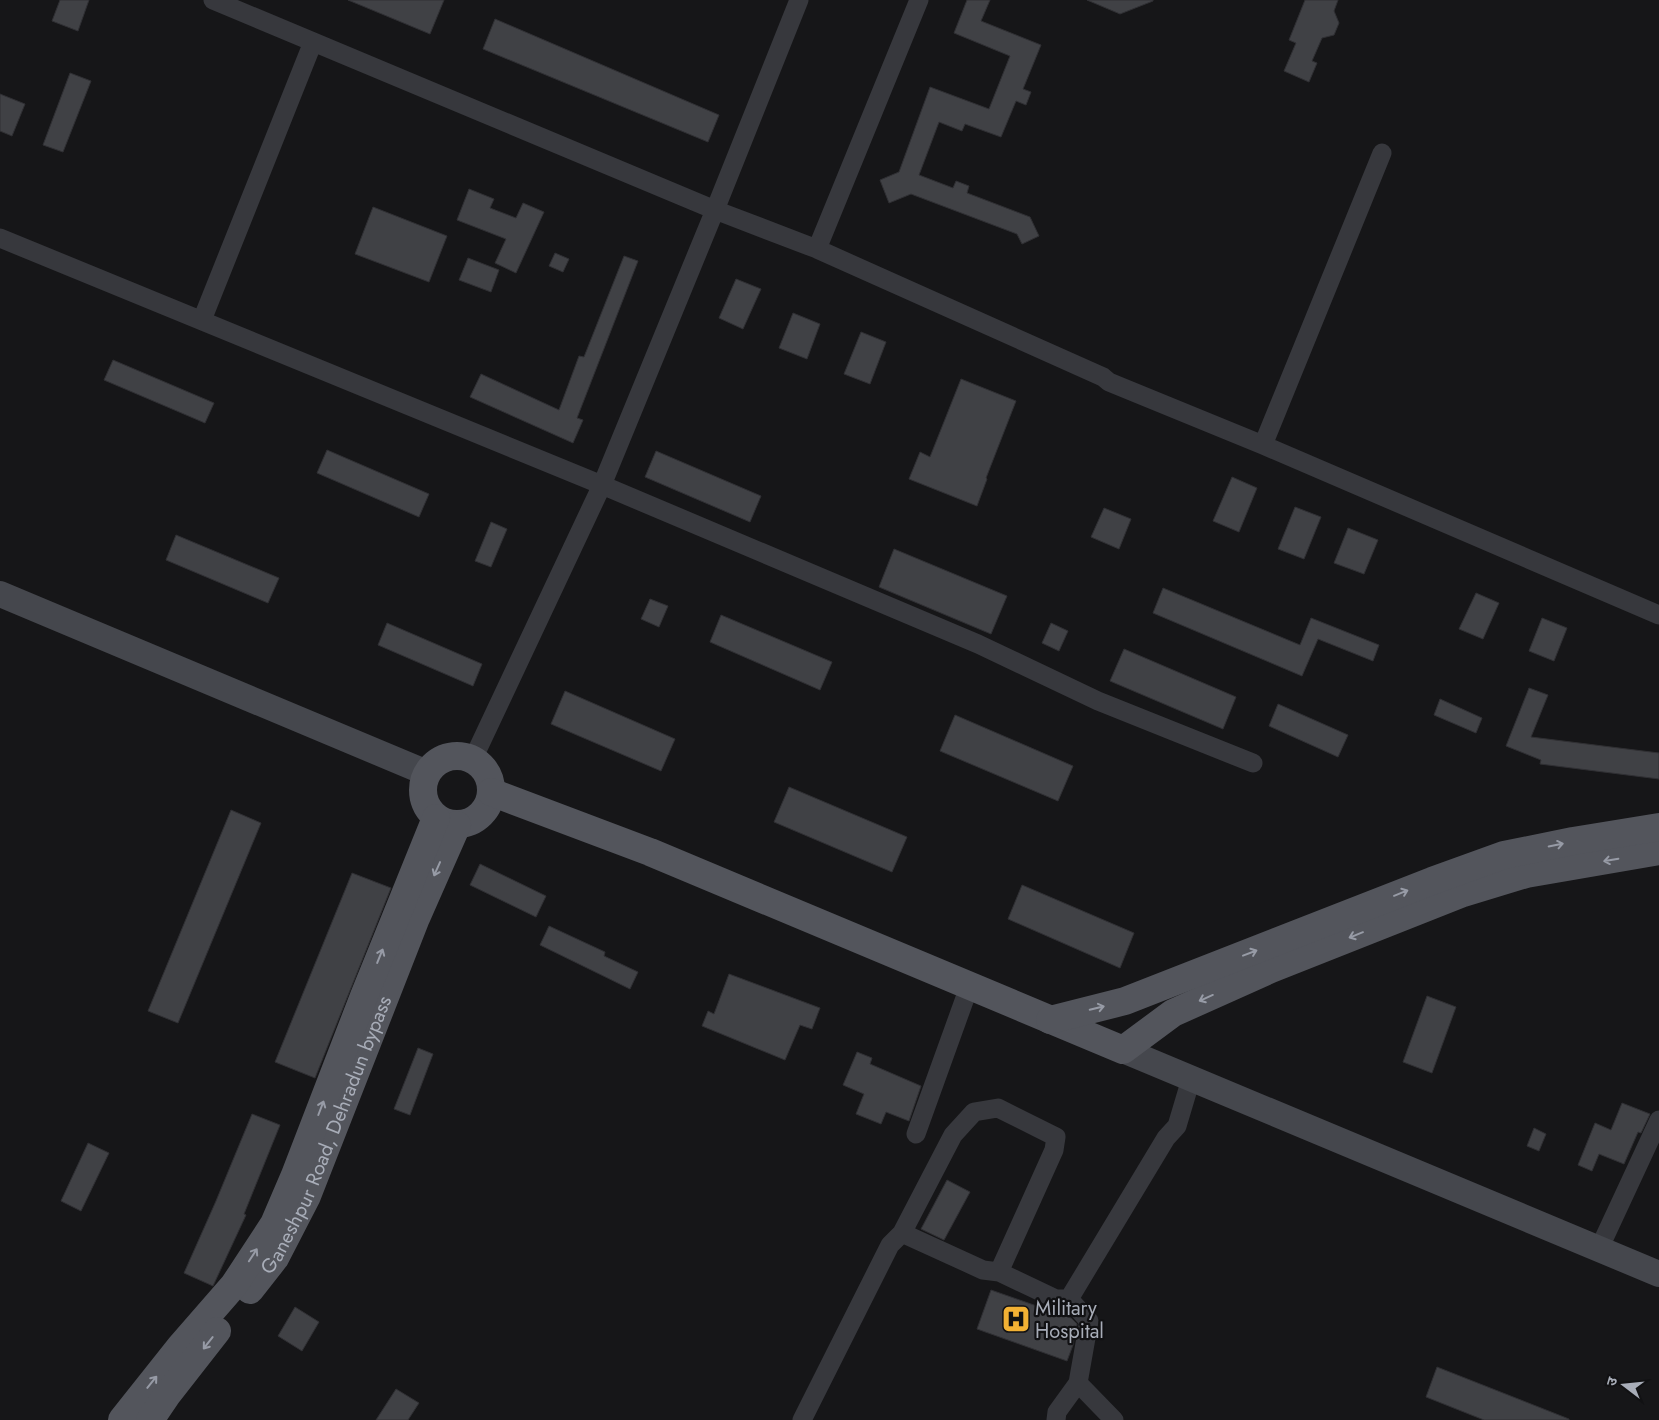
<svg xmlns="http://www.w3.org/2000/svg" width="1659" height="1420" font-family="Jost,'Noto Sans Devanagari',sans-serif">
<rect width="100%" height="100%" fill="#161618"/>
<path fill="#404145" stroke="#303034" d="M60,0H89L78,31L52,21Z
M348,0H444L430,34Z
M967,0H990L981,21L1041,45L1023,89L1031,92L1026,105L1016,101L1001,137L965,124L962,131L939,122L919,175L953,188L956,181L969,186L967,193L1030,217L1039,236L1022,244L1017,234L911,194L889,203L880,180L899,172L930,87L989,109L1010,56L954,33Z
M1087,0H1153V1L1120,14Z
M1305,0H1338L1334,11L1339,23L1334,35L1322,38L1312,61L1317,63L1309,82L1284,71L1296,43L1289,40Z
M495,19L719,115L708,142L483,49Z
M70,73L91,81L63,152L43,145Z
M0,94L25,104L12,136L0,131Z
M469,189L494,199L490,208L516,218L523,203L544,212L516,273L495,263L506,239L457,220Z
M373,207L447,236L429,282L355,254Z
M555,253L569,259L563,272L549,266Z
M624,256L638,261L577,418L583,420L573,443L470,397L481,374L559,410L579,356L584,357Z
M468,258L499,270L491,292L459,280Z
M736,279L761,289L743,329L719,318Z
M793,313L820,324L807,359L779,348Z
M861,332L886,342L870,384L844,374Z
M113,360L214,403L205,423L104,380Z
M961,379L1016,401L986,478L987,479L977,506L909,479L920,452L930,457Z
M327,450L429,494L419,517L317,473Z
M656,451L761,496L750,522L645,477Z
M1232,477L1257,488L1239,532L1213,521Z
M1295,507L1321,517L1304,559L1278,549Z
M1104,508L1131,519L1119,549L1091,537Z
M491,522L507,529L491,567L475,561Z
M1348,528L1378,540L1364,574L1334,563Z
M176,535L279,578L268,603L166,560Z
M894,549L1007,596L991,634L879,587Z
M1163,588L1300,645L1311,618L1379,645L1373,661L1318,639L1302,676L1153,613Z
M1476,593L1499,603L1483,639L1459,629Z
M650,599L668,606L659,627L641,619Z
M721,615L832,662L820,690L710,642Z
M1542,618L1567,628L1554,661L1529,651Z
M387,623L482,664L473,686L378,645Z
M1051,623L1068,631L1059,651L1042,643Z
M1124,649L1236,697L1223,729L1110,681Z
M1529,688L1548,695L1531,737L1659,753V779L1540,764L1541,760L1506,746Z
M565,691L675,739L661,771L551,724Z
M1440,699L1482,718L1476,733L1434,715Z
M1278,704L1348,735L1338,757L1269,726Z
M955,715L1073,766L1058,801L940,751Z
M789,787L907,837L892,872L774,822Z
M231,810L261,823L178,1023L148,1011Z
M480,864L546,896L536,917L470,885Z
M352,873L391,888L315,1078L275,1062Z
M1022,885L1134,933L1120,968L1008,919Z
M549,926L605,952L604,956L638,972L630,989L540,945Z
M729,974L820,1008L812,1029L800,1025L785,1060L702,1026L708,1011L714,1014Z
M1427,996L1456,1007L1432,1073L1403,1062Z
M418,1048L433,1054L410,1115L394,1109Z
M857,1052L872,1058L870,1064L921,1086L909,1121L886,1112L881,1124L856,1114L864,1094L843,1085Z
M1622,1103L1650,1114L1641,1133L1638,1132L1624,1164L1599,1154L1592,1171L1578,1165L1595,1123L1611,1130Z
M252,1114L280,1125L244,1214L246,1215L213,1286L184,1273L216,1201Z
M1534,1128L1546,1134L1539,1151L1527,1146Z
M88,1143L109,1153L81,1211L61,1201Z
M947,1180L970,1192L944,1240L921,1229Z
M991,1290L1071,1318L1077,1324L1073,1345L1067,1361L977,1329Z
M295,1307L319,1322L302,1351L278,1336Z
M1437,1367L1569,1419V1420H1484L1426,1397Z
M396,1389L419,1403L408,1420H376Z"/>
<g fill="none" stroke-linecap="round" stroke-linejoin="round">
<path stroke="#37383d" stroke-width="19" d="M213,0L715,210L817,249L1103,377L1109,382L1263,445L1659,615
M0,238L602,485L978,644L1098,701L1253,763
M817,249L919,0
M202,320L313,42
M1263,445L1382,153
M473,759L602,485L715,210L799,0
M916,1134L969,987
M902,1233L983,1270L999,1272L1056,1299H1069
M1599,1249L1659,1120
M1069,1299L1166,1138L1177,1126L1191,1079
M1078,1383L1114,1420
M802,1420L890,1245L902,1233L953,1135L974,1112L998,1108L1056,1137L1054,1150L999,1272
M1056,1420L1057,1412L1078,1383L1089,1321L1069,1299"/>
<path stroke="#45474d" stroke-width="26" d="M0,594L427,773
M1123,1050L1659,1274"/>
<g stroke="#53555c" stroke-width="28">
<circle cx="457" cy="790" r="34"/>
<path d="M491,792L650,852L1123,1050L1173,1013L1271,969L1463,893L1526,874L1659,851"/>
<path d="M1050,1020L1125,1001L1432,881L1504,855L1573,841L1659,827"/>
<path id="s1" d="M250,1290L275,1258L307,1196L416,918L457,825"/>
<path d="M122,1420L180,1347L234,1285L274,1224L295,1175L364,996L436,818"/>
<path d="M150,1420L167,1395L217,1331"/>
</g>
</g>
<defs><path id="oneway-shaft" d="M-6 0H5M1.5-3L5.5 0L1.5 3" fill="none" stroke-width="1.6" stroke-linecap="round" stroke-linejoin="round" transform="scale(1.25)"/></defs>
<g stroke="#979ba6">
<use href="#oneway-shaft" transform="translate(1556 845) rotate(-11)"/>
<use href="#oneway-shaft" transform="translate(1611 860) rotate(170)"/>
<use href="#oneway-shaft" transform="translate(437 869) rotate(114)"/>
<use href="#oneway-shaft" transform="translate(1401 893) rotate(-22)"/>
<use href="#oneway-shaft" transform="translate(1356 935) rotate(158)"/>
<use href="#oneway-shaft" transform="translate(1250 953) rotate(-21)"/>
<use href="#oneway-shaft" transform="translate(380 956) rotate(-68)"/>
<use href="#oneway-shaft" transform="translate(1206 998) rotate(156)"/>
<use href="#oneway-shaft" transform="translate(1097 1008) rotate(-14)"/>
<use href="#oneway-shaft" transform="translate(321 1108) rotate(-69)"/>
<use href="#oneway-shaft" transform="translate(253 1255) rotate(-57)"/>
<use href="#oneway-shaft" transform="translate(208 1343) rotate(128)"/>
<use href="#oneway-shaft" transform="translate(152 1382) rotate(-51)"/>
</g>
<defs>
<symbol id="hospital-square" viewBox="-11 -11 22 22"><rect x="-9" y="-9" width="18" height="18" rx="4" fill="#f2b134" stroke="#111113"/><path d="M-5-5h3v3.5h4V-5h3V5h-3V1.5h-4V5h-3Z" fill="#111"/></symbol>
</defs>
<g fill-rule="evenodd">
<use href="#hospital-square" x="1000" y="1303" width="32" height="32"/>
</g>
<g text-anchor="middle" stroke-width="4.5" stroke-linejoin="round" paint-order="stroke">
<g font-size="20" fill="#a8adb8" stroke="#111113">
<text dy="7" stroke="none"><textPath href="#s1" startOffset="174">Ganeshpur Road, Dehradun bypass</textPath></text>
</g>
<g font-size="20" fill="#a8adb8" stroke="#111113" text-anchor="start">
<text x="1035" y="1315">Military<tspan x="1035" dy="23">Hospital</tspan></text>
</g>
</g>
<g transform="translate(1624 1385) rotate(286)" stroke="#111113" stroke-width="4" paint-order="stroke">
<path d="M0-4L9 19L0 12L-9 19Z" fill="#a8adb8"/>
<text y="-8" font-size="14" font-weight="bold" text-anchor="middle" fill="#a8adb8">उ</text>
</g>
</svg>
